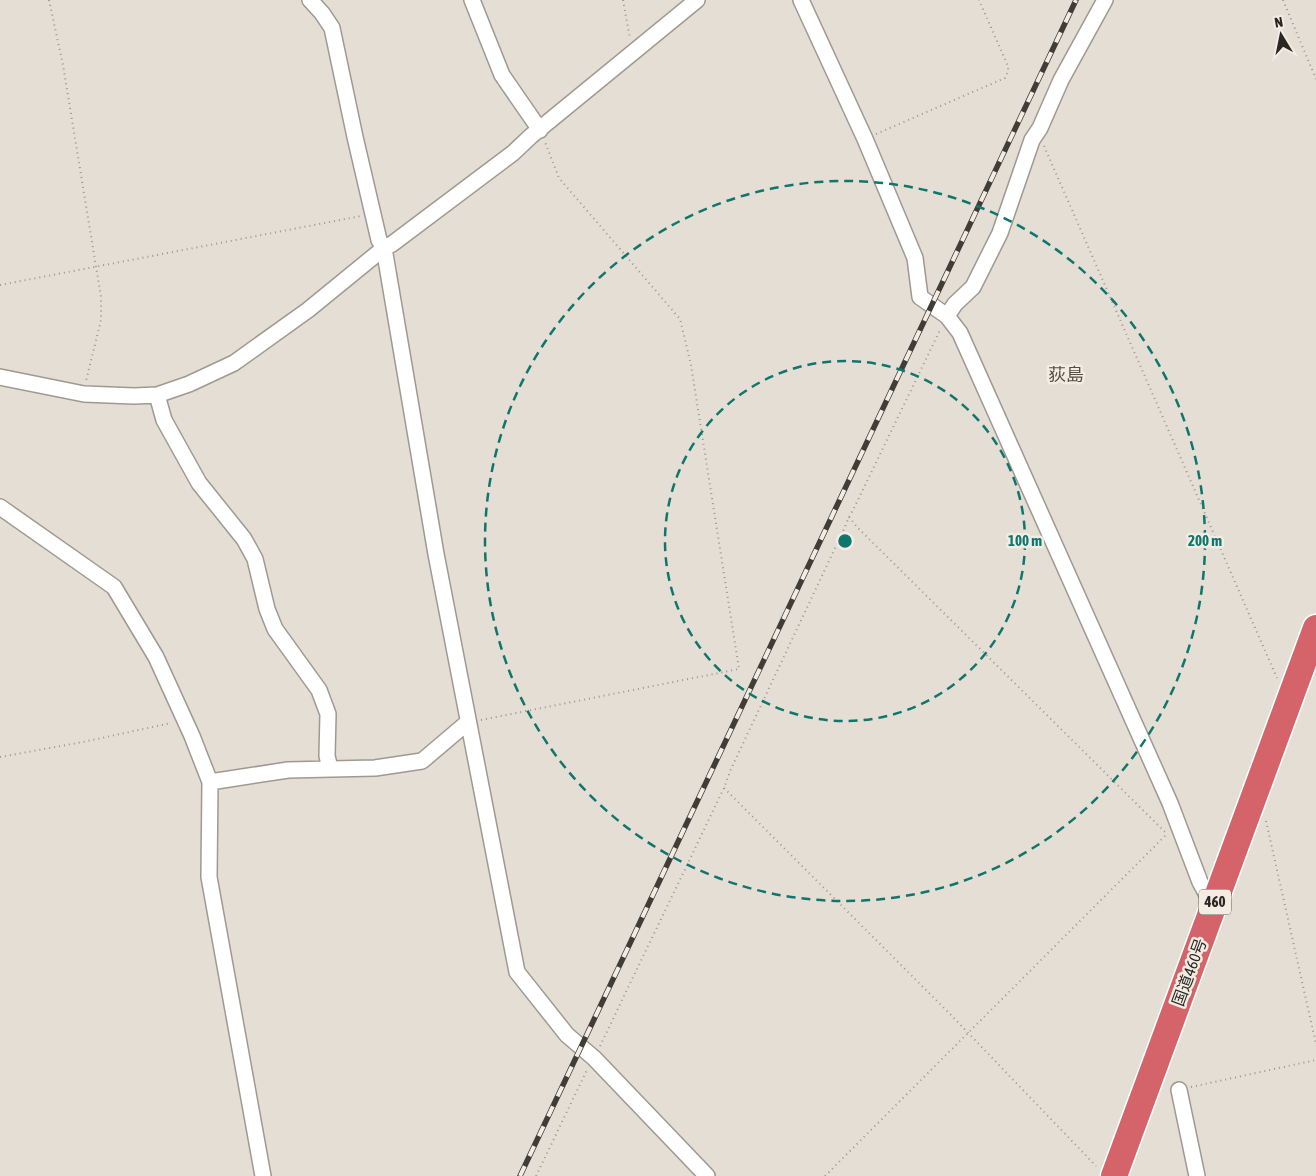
<svg xmlns="http://www.w3.org/2000/svg" width="1316" height="1176" font-family="'Asap Condensed','Noto Sans JP',sans-serif">
<rect width="100%" height="100%" fill="#e5ded4"/>
<g fill="none" stroke-linecap="round" stroke-linejoin="round">
<defs>
<path id="street" d="M310,0L322,13L332,28L355,137L379,240L384,248L436,554L517,972L567,1035L594,1058L707,1176
M472,0L502,75L540,130
M801,0L865,139L915,258L920,297L947,316L960,333L1170,803L1200,882L1213,906
M947,316L955,304L973,287L1000,233L1032,140L1040,128L1061,80L1105,0
M0,377L84,394L134,396L157,395L189,384L234,363L308,310L384,248L392,244L513,153L531,136L697,0
M157,395L164,420L199,483L244,539L255,559L267,609L275,629L319,690L328,714L327,756L330,768
M0,507L114,587L156,657L192,736L210,782L209,877L263,1176
M210,782L288,770L375,768L422,761L468,722
M1179,1090L1197,1176"/>
<path id="highway" d="M1114,1176L1316,628"/>
</defs>
<use href="#street" stroke="#9f9990" stroke-width="18"/>
<use href="#highway" stroke="#fff" stroke-width="29"/>
<path stroke="#9c968f" stroke-width="2" stroke-dasharray="1 4" stroke-linecap="butt" d="M49,0L63,65L101,297V320L86,381
M623,0L630,39
M1283,0L1316,79
M876,134L1005,78L1008,72V66L979,0
M1044,146L1277,678
M0,285L361,216
M849,517L857,527L1167,834
M481,720L739,669L691,365L680,319L559,178L545,142
M0,757L83,742L171,723
M724,788L949,1013L1096,1166
M1266,821L1316,1044
M600,1046L724,788L731,769L844,529L849,517L855,506L940,330
M1191,1087L1316,1060
M536,1176L587,1070
M825,1176L1168,833"/>
<use href="#street" stroke="#fff" stroke-width="15"/>
<use href="#highway" stroke="#d5646a" stroke-width="26"/>
<defs>
<path id="rail" d="M520,1176L1076,0"/>
</defs>
<use href="#rail" stroke="#403d39" stroke-width="5.5"/>
<use href="#rail" stroke="#f2ece2" stroke-width="4" stroke-dasharray="11" stroke-linecap="butt"/>
</g>
<g fill="none" stroke="#0f766e" stroke-width="2.5" stroke-dasharray="9 6">
<circle cx="845" cy="541" r="180"/>
<circle cx="845" cy="541" r="360"/>
</g>
<g text-anchor="middle" stroke-width="5" stroke-linejoin="round" paint-order="stroke">
<rect fill="#f2ece2" stroke="#65615c" stroke-width="1" x="1199" y="889.5" width="32" height="25" rx="4"/>
<g font-size="15" font-weight="bold" fill="#292623">
<text x="1215" y="907">460</text>
</g>
<g font-size="16" fill="#292623" stroke="#f2ece2">
<text transform="translate(1189 972) rotate(-70)" y="6">国道460号</text>
</g>
<g font-size="18" fill="#544f46" stroke="#f2ece2">
<text x="1066" y="381">荻島</text>
</g>
</g>
<circle cx="845" cy="541" r="8" fill="#0f766e" stroke="#f2ece2" stroke-width="2.5"/>
<g font-size="15" text-anchor="middle" font-weight="bold" fill="#0f766e" stroke="#f2ece2" stroke-width="5" stroke-linejoin="round" paint-order="stroke">
<text x="1025" y="546">100 m</text>
<text x="1205" y="546">200 m</text>
</g>
<g transform="translate(1281 35) rotate(350)" stroke="#f2ece2" stroke-width="4" paint-order="stroke">
<path d="M0-4L9 19L0 12L-9 19Z" fill="#292623"/>
<text y="-8" font-size="14" font-weight="bold" text-anchor="middle" fill="#292623">N</text>
</g>
</svg>
